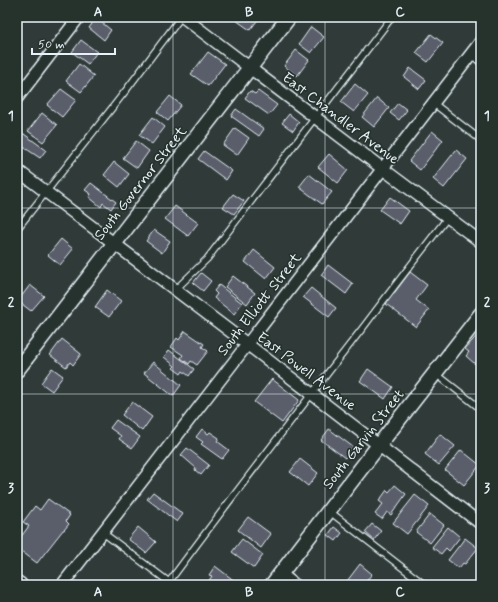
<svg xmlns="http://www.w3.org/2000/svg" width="498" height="602" font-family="Mynerve,sans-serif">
<rect width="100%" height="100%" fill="#303b39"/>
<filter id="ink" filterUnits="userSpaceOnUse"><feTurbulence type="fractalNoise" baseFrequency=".025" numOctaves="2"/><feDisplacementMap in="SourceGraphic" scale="8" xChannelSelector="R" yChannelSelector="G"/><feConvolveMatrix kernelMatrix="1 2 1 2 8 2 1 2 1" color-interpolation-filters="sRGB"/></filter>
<g filter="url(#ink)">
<path fill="#5a5d6b" stroke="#e8f1f8" d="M234,17H260L250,30L233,18Z
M96,18L111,30L104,40L89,28Z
M311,27L324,37L311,53L299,44Z
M431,34L443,43L428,62L416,53Z
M81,40L97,52L88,64L72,52Z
M296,50L309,60L297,76L284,66Z
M208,52L225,64L208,86L191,74Z
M79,64L94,76L81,92L66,81Z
M410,68L426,80L419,89L404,77Z
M355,84L368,95L354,112L341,102Z
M61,89L76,100L62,117L47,105Z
M250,91L255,94L258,91L277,105L269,115L245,98Z
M170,96L181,105L168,121L157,112Z
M377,98L389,108L374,127L362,117Z
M398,103L407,110L399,120L390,113Z
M236,109L264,129L259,136L231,116Z
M42,113L57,125L43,142L28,131Z
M289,114L299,122L293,131L282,123Z
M153,117L165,127L152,144L139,135Z
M235,128L249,138L237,155L223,145Z
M17,129L46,150L40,158L22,146L20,149L17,147Z
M432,131L443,140L420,170L409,161Z
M136,141L149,151L137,168L123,158Z
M456,150L467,159L444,188L433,179Z
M204,151L232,171L226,180L198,159Z
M329,154L348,170L338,183L318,167Z
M114,162L129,174L119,187L104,175Z
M309,174L332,192L322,204L299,187Z
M91,183L116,202L111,209L103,203L101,207L89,197L91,194L85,190Z
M233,194L244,201L234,214L223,207Z
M390,197L409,211L400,224L380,210Z
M175,206L198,223L188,236L165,219Z
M154,230L170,241L162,253L146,241Z
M61,239L73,249L60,265L48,255Z
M254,250L275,267L266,279L245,262Z
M328,265L353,284L346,294L321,275Z
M410,272L427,285L416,300L429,310L416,327L386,304Z
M201,273L211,281L203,291L193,283Z
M233,276L255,293L247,304L225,287Z
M30,285L44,296L31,311L18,301Z
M219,285L242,303L234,314L214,298L217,294L214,291Z
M311,288L336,308L329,317L303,297Z
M107,290L121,301L109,317L95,307Z
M185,331L204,344L202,347L208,351L197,365L191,361L189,364L181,358L183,355L171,347L177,338L179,340Z
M480,332L481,333V357L475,364L466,356L469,352L465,349Z
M62,339L81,354L73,365L70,362L66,367L50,355Z
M169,350L194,369L189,376L183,371L181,374L173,368L175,366L164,357Z
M153,362L181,385L173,396L144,373Z
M52,368L63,376L52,391L41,383Z
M368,369L393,387L385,399L360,381Z
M272,379L299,400L282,423L254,402Z
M132,402L152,417L142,431L122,415Z
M116,420L140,437L132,448L119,439L121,436L110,428Z
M202,429L208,434L210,432L219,438L217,441L229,450L222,459L201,444L203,442L196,437Z
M329,429L353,447L345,458L321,440Z
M440,434L455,446L439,465L425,454Z
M187,448L209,465L201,475L195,470L196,468L181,455Z
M461,450L480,465L464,485L445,470Z
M300,459L318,473L308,486L290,472Z
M395,485L406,494L391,515L387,512L382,519L375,514L383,504L379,501L387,490L389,492Z
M153,492L183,514L177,522L147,499Z
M415,495L429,506L407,534L393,523Z
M48,499L70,515L66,521L69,524L64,530H63L37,563L17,548V542L29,526L23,522L35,506L40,510Z
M430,514L444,525L430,543L416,532Z
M248,517L271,534L261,548L238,530Z
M372,524L381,531L374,540L365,532Z
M138,527L156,542L146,553L128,539Z
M334,527L342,533L336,541L328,535Z
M448,527L460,537L449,551L446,548L441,554L432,547Z
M465,538L478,548L465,564L463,563L459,568L448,560Z
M242,539L263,555L254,568L232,552Z
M360,564L372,574L363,585H344Z
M215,566L240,585H212L208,582L212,576L209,575Z"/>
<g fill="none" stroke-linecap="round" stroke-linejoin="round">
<defs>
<path id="service" d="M433,103L481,140
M17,229L127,89L181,17
M175,290L207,259L392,17
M435,373L481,409
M329,511L425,585
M102,532L173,585
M169,582C233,495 299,410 365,325C392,289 420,253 448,217"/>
<path id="minor" d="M183,17L383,169L481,242
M473,52L481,59
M17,98L79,17
M17,170L247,344L481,524
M281,574L295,585
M62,585L481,41"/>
<path id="tertiary" d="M17,370L289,17
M17,583L20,585
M272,585L379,445L481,314"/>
</defs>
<use href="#service" stroke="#e8f1f8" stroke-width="8"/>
<use href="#minor" stroke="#e8f1f8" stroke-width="14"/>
<use href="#tertiary" stroke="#e8f1f8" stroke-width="17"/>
<use href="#service" stroke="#26332d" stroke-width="5.5"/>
<use href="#minor" stroke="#26332d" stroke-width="11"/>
<use href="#tertiary" stroke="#26332d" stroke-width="14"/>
</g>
</g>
<path fill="none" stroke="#e8f1f8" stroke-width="1" stroke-opacity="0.55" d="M173,17V585M325,17V585M17,208H481M17,394H481"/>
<g text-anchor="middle" stroke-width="3.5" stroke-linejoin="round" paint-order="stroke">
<g font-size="15" fill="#e8f1f8" stroke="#26332d">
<text transform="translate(341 118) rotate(37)" y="5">East Chandler Avenue</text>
<text transform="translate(140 183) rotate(-52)" y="5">South Governor Street</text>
<text transform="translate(259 304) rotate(-52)" y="5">South Elliott Street</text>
<text transform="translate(307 371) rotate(37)" y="5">East Powell Avenue</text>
<text transform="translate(363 439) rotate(-52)" y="5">South Garvin Street</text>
</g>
</g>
<rect width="498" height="602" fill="none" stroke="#26332d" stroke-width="44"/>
<path d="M32 48v6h83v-6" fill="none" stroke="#e8f1f8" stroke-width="2"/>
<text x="38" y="48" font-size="12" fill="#e8f1f8" stroke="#26332d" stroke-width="3" paint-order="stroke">50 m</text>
<rect x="22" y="22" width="454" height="558" fill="none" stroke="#e8f1f8" stroke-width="1.5"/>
<g font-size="13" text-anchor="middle" font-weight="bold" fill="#e8f1f8">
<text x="98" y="16">A</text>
<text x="249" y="16">B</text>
<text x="400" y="16">C</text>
<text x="11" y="120">1</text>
<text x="487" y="120">1</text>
<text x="11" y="306">2</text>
<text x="487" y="306">2</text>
<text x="11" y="492">3</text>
<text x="487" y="492">3</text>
<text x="98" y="596">A</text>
<text x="249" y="596">B</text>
<text x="400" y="596">C</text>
</g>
</svg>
